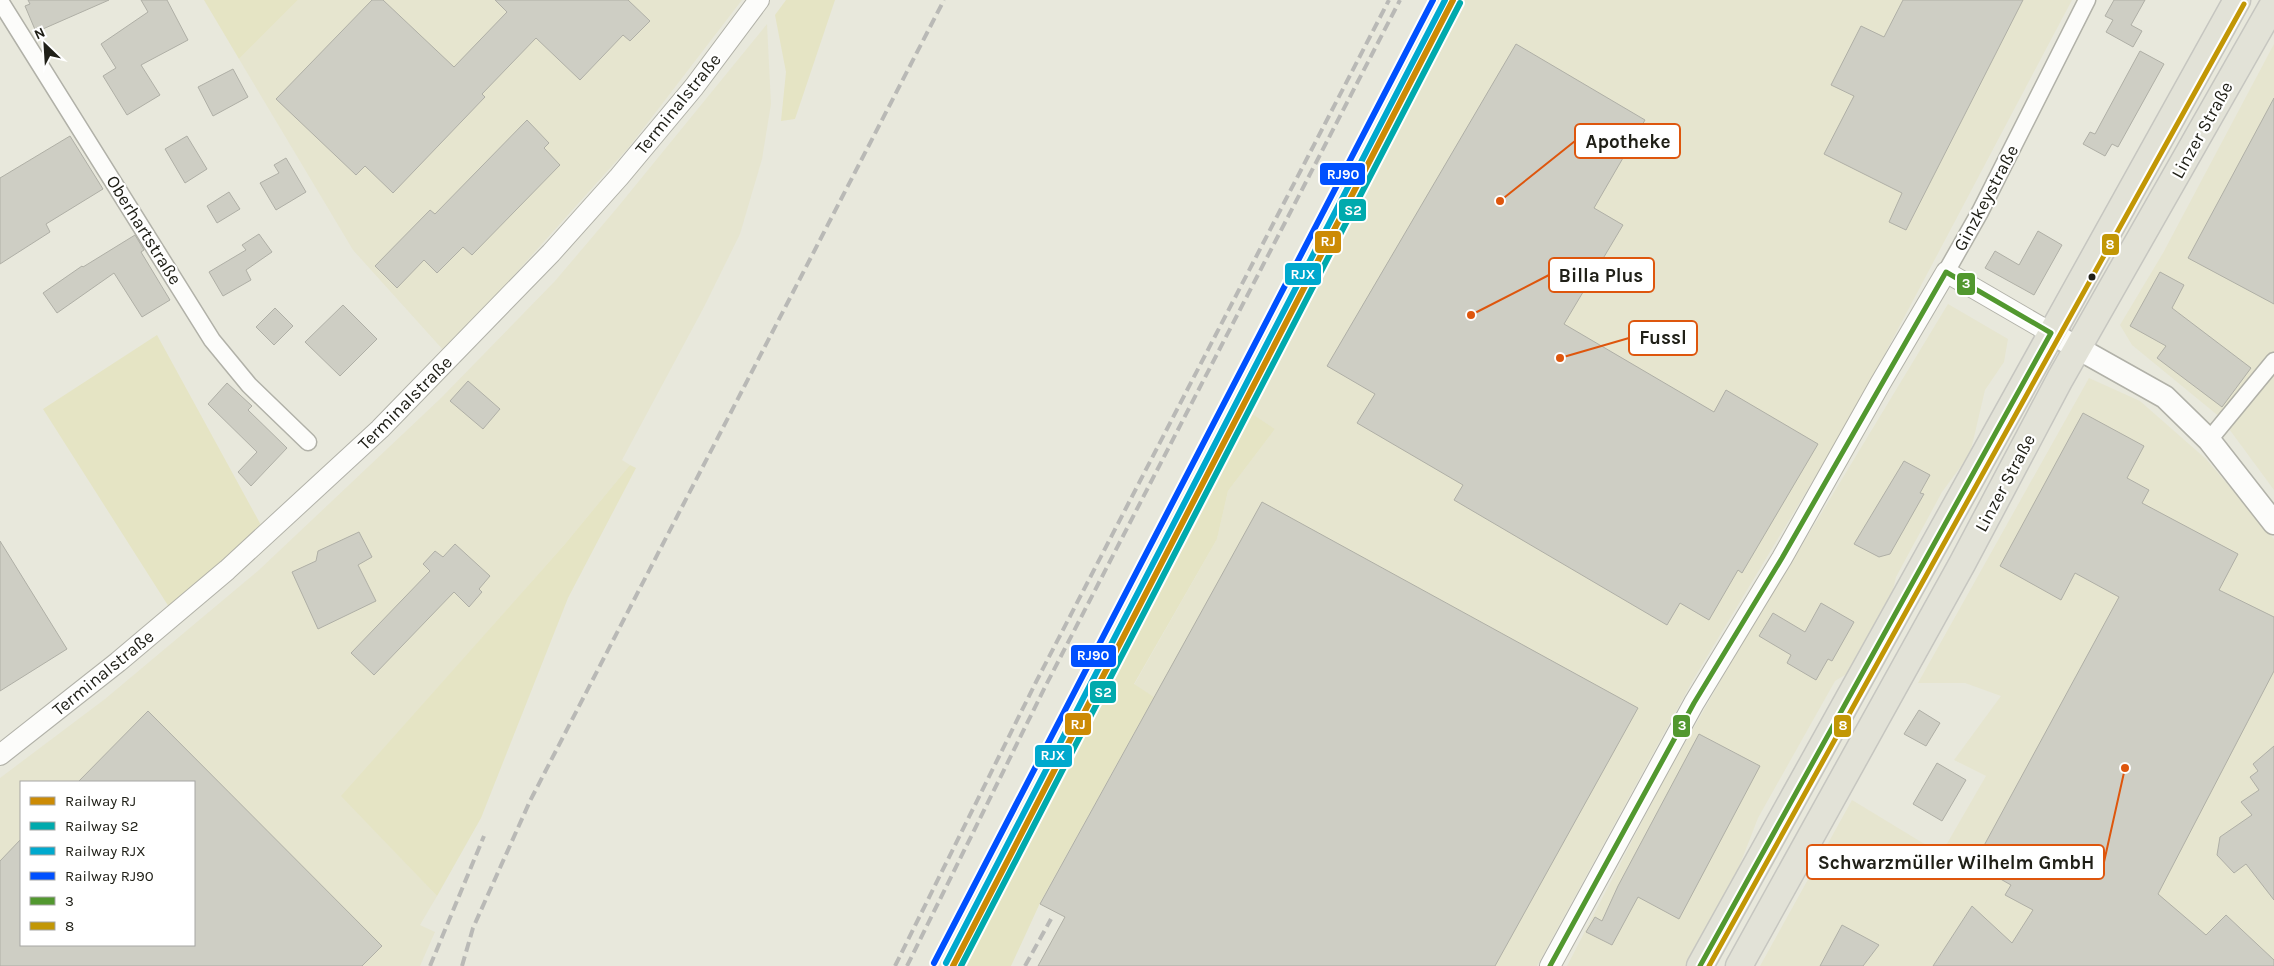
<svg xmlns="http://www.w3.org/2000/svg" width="2274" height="966" font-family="Karla,sans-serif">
<rect width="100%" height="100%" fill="#e8e8dc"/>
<path fill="#e6e5cf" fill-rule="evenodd" d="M298,0H742L629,147L445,352L353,250L239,59Z
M1465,0H2072L1853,414L1693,680L1537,966H1038L1065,917L1040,903L1154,697L1134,685L1217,539L1228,491L1275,429L1251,413Z
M767,24L771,104L762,159L740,234L704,307L622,460L630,465L565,544L342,796L437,896L420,925L435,932L420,966H0V778L105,699L259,570L441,398L555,281L617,208ZM21,782H194V945H21Z
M2274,44V490L2221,418L2132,345L2120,325L2163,253Z
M1948,304L2008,339L2004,362L1985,390L1970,454L1942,492L1896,577L1889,607L1855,669L1835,681L1758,818L1732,885L1688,966H1567L1660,787L1733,659Z
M2089,378L2140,401L2206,459L2274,539V966H1760L1852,800L1941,854L1986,776L1954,760L2001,696L1965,683H1918Z"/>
<path fill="#e5e4c4" d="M204,0H298L239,59Z
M786,0H835L795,119L781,121L786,72L775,15Z
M157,335L262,527L169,607L43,409Z
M1251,413L1275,429L1228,491L1217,539L1134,684L1154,697L1040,903L1011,966H966L1060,780Z
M630,465L636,468L568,598L481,818L437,896L341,796L565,544Z"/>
<path fill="#cecec4" stroke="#afafa6" d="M28,0H109L36,32L25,6L30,4Z
M141,0H167L188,40L141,65L160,95L127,115L103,76L116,68L101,44L148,12Z
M372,0H383L454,67L507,12L495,0H628L650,21L630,41L623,35L580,80L536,38L482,94L485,97L393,193L365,166L356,175L276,99Z
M1903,0H2023L1906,230L1889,222L1902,193L1824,154L1854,96L1831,85L1861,26L1884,37Z
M2114,0H2145L2131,25L2142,31L2133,47L2106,32L2113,20L2105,16Z
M1516,44L1645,120L1594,208L1623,225L1564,324L1714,412L1726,390L1818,444L1742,573L1738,570L1709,620L1680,603L1667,625L1454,500L1463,485L1357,423L1375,394L1327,366Z
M2140,51L2164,64L2118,147L2112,144L2105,156L2083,144L2090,132L2095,134Z
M233,69L248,97L213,116L198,87Z
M2274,98V304L2188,258Z
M527,120L549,143L544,148L560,165L472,255L463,247L437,273L424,260L397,288L375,266L430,210L435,214Z
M70,136L103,189L46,224L50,232L0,264V178Z
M187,136L207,169L185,183L165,149Z
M286,158L306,192L276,210L260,183L279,173L274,165Z
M229,192L240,209L217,223L207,206Z
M2038,231L2062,245L2034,295L1985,268L1995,251L2019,265Z
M259,234L272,252L246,270L251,280L223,296L209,272L246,250L242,245Z
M135,235L144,250L141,252L170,300L142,317L114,273L57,313L43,293L82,266L83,267Z
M2160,272L2184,285L2172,308L2251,368L2222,407L2157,358L2166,346L2130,326Z
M343,305L377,339L340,376L305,342Z
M275,308L293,326L274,345L256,327Z
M468,381L500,409L483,429L450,401Z
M227,383L252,406L248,410L287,448L251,486L238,472L257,452L208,404Z
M2083,413L2144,446L2127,478L2149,490L2142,503L2238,554L2219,590L2274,617V671L2158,894L2206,935L2226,915L2274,960V966H1933L1972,906L2012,943L2033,910L2005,895L2011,885L1974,864L2119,597L2075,573L2061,600L2000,566Z
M1904,461L1930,475L1920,493L1924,494L1890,554L1879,557L1854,544Z
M1262,502L1638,708L1495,966H1038L1065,917L1040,904Z
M359,532L372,557L358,565L376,601L318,629L292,572L316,561L318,551Z
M0,541L67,649L0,691Z
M455,544L490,576L479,589L482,592L469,607L454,592L374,675L351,653L430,571L423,564L435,551L443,557Z
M1821,603L1854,622L1832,661L1828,659L1816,680L1787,663L1791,655L1759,636L1773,613L1805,632Z
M1919,710L1940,723L1926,746L1904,734Z
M148,711L382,946L362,966H0V861L21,839V945H194V782H78Z
M1699,734L1760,766L1679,919L1638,897L1612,945L1586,932L1595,917L1602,921L1618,886Z
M2274,746V900L2246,864L2234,873L2217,855L2220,837L2252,815L2241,802L2259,790L2250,777L2258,771L2253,764Z
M1937,763L1966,780L1942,821L1913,804Z
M1842,925L1879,945L1863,966H1820Z"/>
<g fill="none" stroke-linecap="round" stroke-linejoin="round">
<defs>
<path id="minor" d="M0,1L212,340L249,385L308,442
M1946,272L1980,212L2087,0
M2209,440L2274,361"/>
<path id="tertiary" d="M0,755L118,662L227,570L380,429L551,253L619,177L694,87L759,0
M1550,966L1694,703L1782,558L1880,384L1946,272L2051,333"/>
<path id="secondary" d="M2051,333L2165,397L2209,440L2274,523"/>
<path id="primary" d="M1700,966L2237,0
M1739,966L1962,564L2060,379L2274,3"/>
</defs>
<use href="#minor" stroke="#b1b1a8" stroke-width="19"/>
<use href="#tertiary" stroke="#b1b1a8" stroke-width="22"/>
<use href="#secondary" stroke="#b1b1a8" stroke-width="25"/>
<use href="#primary" stroke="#c6c6c0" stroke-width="29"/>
<use href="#minor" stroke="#fcfcfa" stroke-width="16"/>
<use href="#tertiary" stroke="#fcfcfa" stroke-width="20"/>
<use href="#secondary" stroke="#fcfcfa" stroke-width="22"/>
<use href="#primary" stroke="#e2e2d7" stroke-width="26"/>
<path stroke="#b9b9b6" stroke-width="4" stroke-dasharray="10 5" stroke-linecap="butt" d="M430,966L484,836
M462,966L473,928L530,801L944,0
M895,966L1036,682L1389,0
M907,966L1045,687L1400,0
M1025,966L1051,919"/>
<defs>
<path id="bus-1" d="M1550,966L1694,703L1782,558L1946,272L2051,333L1700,966"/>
<path id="bus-2" d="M1709,966L2244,4"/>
</defs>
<use href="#bus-1" stroke="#fff" stroke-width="9"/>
<use href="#bus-2" stroke="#fff" stroke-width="9"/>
<use href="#bus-1" stroke="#52982f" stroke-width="5"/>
<use href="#bus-2" stroke="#c29705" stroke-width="5"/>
<defs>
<path id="rail-1" d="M953,966L1453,0"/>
<path id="rail-2" d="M961,966L1460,3"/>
<path id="rail-3" d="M946,963L1445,0"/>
<path id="rail-4" d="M934,963L1433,0"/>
</defs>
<use href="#rail-1" stroke="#fff" stroke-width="10"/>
<use href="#rail-2" stroke="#fff" stroke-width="10"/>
<use href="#rail-3" stroke="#fff" stroke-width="10"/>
<use href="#rail-4" stroke="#fff" stroke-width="10"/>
<use href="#rail-1" stroke="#cc8b05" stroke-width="6"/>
<use href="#rail-2" stroke="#00aaad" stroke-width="6"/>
<use href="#rail-3" stroke="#00a9ce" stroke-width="6"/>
<use href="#rail-4" stroke="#0050ff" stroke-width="6"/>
</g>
<circle fill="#202018" stroke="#fff" stroke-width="2" cx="2092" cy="277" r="4.5"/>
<g text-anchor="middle" stroke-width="4.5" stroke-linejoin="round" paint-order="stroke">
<g font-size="18" fill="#202018" stroke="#fff">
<text transform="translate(678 104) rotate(-51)" y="6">Terminalstraße</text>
<text transform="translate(2202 130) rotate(-61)" y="6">Linzer Straße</text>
<text transform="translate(1986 198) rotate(-62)" y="6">Ginzkeystraße</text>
<text transform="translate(144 230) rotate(58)" y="6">Oberhartstraße</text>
<text transform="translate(405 403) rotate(-45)" y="6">Terminalstraße</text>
<text transform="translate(2005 483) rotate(-62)" y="6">Linzer Straße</text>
<text transform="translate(103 673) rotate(-39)" y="6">Terminalstraße</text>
</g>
</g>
<path fill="none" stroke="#de560d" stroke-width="2" d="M1500 201L1575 141M1471 315L1549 275M1560 358L1629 338M2125 768L2104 862"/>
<g fill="#de560d" stroke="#fff" stroke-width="2">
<circle cx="1500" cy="201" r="5"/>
<circle cx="1471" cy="315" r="5"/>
<circle cx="1560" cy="358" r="5"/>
<circle cx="2125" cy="768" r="5"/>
</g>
<g fill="#fff" stroke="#de560d" stroke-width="2">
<rect x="1575" y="124" width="105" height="34" rx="5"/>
<rect x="1549" y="258" width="105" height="34" rx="5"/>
<rect x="1629" y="321" width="68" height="34" rx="5"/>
<rect x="1807" y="845" width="297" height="34" rx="5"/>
</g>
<g font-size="19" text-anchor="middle" font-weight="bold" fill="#202018">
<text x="1628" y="148">Apotheke</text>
<text x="1601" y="282">Billa Plus</text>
<text x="1663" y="344">Fussl</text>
<text x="1956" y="869">Schwarzmüller Wilhelm GmbH</text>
</g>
<g stroke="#fff" stroke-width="2">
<rect x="1319" y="162" width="47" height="24" rx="5" fill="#0050ff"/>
<rect x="1338" y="198" width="29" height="24" rx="5" fill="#00aaad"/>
<rect x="1314" y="230" width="28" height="24" rx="5" fill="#cc8b05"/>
<rect x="2101" y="233" width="19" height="23" rx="5" fill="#c29705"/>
<rect x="1284" y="262" width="38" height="24" rx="5" fill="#00a9ce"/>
<rect x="1956" y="272" width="20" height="24" rx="5" fill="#52982f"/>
<rect x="1070" y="644" width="47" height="24" rx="5" fill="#0050ff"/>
<rect x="1089" y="680" width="28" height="24" rx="5" fill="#00aaad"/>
<rect x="1064" y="712" width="28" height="24" rx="5" fill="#cc8b05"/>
<rect x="1833" y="714" width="19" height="24" rx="5" fill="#c29705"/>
<rect x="1672" y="714" width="19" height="24" rx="5" fill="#52982f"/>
<rect x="1034" y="744" width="39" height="24" rx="5" fill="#00a9ce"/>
</g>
<g font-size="14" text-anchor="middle" font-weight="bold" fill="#fff">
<text x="1343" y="179">RJ90</text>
<text x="1353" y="215">S2</text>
<text x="1328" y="246">RJ</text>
<text x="2110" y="249">8</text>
<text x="1303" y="279">RJX</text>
<text x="1966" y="288">3</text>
<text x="1093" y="660">RJ90</text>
<text x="1103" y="697">S2</text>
<text x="1078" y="729">RJ</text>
<text x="1843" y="730">8</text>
<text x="1682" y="730">3</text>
<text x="1053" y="760">RJX</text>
</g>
<rect x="20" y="781" width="175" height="165" fill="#ffffff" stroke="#a6a6a3"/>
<rect x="30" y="797" width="25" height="8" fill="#cc8b05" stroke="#a6a6a3"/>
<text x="65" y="806" font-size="15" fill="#202018">Railway RJ</text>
<rect x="30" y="822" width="25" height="8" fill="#00aaad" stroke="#a6a6a3"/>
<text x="65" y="831" font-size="15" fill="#202018">Railway S2</text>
<rect x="30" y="847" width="25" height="8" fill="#00a9ce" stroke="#a6a6a3"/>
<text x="65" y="856" font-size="15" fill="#202018">Railway RJX</text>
<rect x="30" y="872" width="25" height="8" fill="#0050ff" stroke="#a6a6a3"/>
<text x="65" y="881" font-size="15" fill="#202018">Railway RJ90</text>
<rect x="30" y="897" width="25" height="8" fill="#52982f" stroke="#a6a6a3"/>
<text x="65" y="906" font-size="15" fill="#202018">3</text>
<rect x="30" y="922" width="25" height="8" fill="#c29705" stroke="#a6a6a3"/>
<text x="65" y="931" font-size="15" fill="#202018">8</text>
<g transform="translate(45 45) rotate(335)" stroke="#ffffff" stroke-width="4" paint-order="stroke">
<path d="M0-4L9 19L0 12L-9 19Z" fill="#202018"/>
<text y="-8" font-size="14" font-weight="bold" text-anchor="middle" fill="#202018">N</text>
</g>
</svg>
